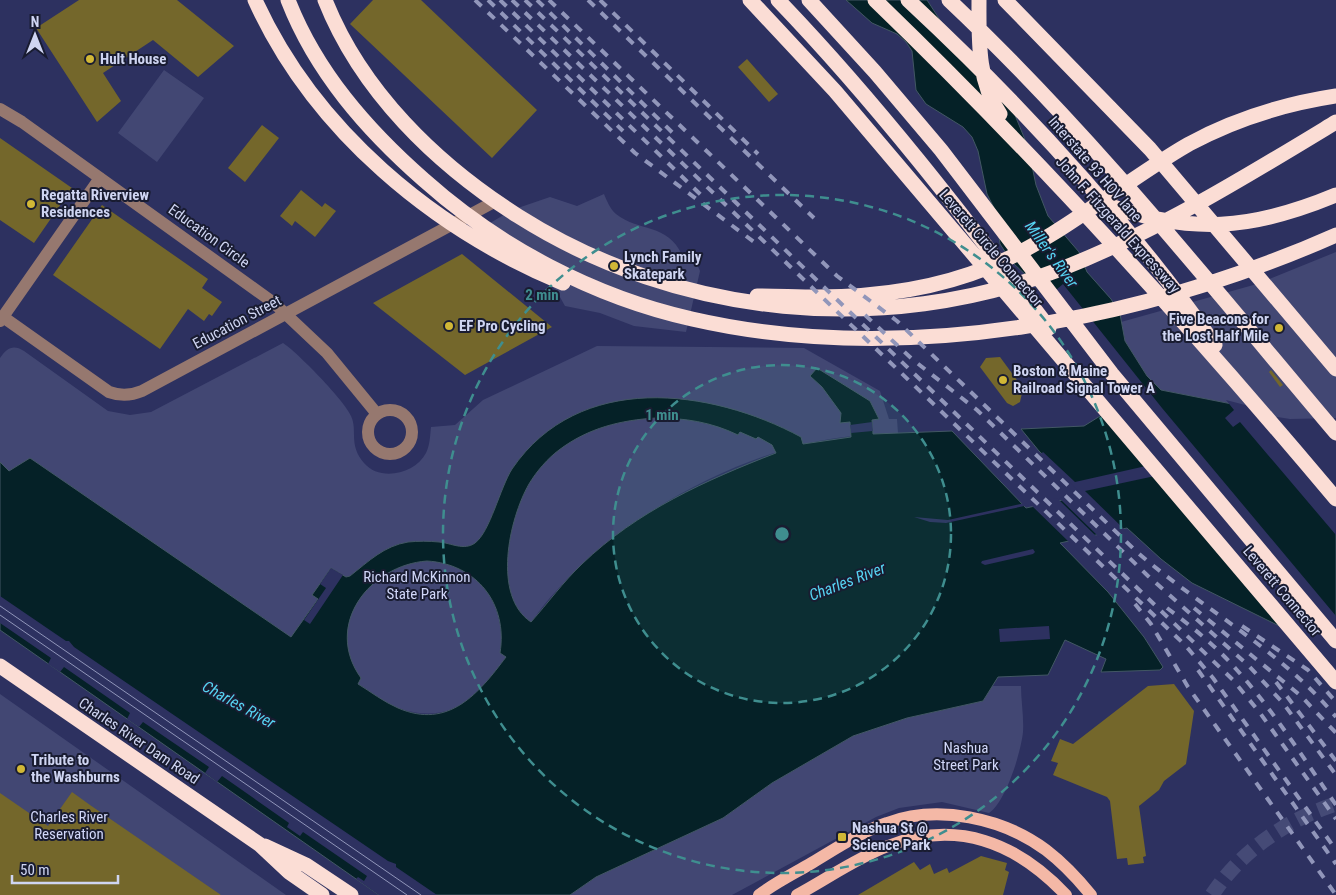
<svg xmlns="http://www.w3.org/2000/svg" width="1336" height="895" font-family="'Roboto Condensed',sans-serif">
<rect width="100%" height="100%" fill="#2d3160"/>
<path fill="#424773" d="M164,70L204,98L157,162L118,133Z
M604,194C607,201 610,209 616,214C638,232 668,223 682,255H688L695,260L700,271L686,332L634,326L600,313L565,306L556,290L485,226L512,210L550,197L577,206Z
M1336,252V420L1290,422L1237,405L1161,390L1147,376L1133,356L1125,341L1121,322L1257,284Z
M283,343C297,352 345,401 351,416C358,431 348,444 364,463C380,482 415,474 426,453C430,445 430,436 431,427L455,425L483,400L597,346L804,348L880,391L889,419H897L898,433C872,434 845,436 819,441C721,461 614,523 549,599C523,629 499,680 467,702C443,718 411,716 387,703L9,471L0,462V358C7,348 13,344 24,351L108,411L130,415L151,412Z
M992,686H1021C1021,701 1024,717 1023,732C1021,752 1006,802 989,813L942,802L899,808L876,817L732,895H570L596,877L723,818L772,783L853,736L907,718L983,701Z
M0,694L286,895H0Z"/>
<path fill="#052127" stroke="#425764" fill-rule="evenodd" d="M846,0H927L953,40L1008,98L1028,147L1036,185L1048,216L1079,252L1087,272L1111,299L1120,314L1125,341L1147,376L1161,390L1237,405L1290,422L1336,420V654L1192,583L1161,559L1127,528L1060,543L1108,592L1144,637L1163,667L1160,670L1101,672L1106,659L1065,640L1048,675L998,677L983,701L907,718L853,736L772,783L723,818L596,877L570,895H379L0,630V462L9,471L30,458L291,637L318,599L312,595L331,568L346,577L350,576C369,561 384,546 408,542C418,541 429,541 439,542C451,543 464,551 475,543C490,532 500,488 512,469C579,371 710,388 801,437L803,444L851,437L850,422L840,423L841,413L822,387L810,376L817,368L870,401L879,419L872,420L873,434L952,431L1026,508L1085,495L1039,451L1021,429L1084,426L1113,408L1116,403L1112,380L1030,279L1011,261L1000,244L995,210L987,194L978,151L972,137L963,127L926,104L916,90L912,51L906,42L897,34L872,23ZM656,418C685,418 711,422 738,435L740,432L756,439L758,437L772,445L776,453C706,480 637,511 582,564C563,582 548,603 531,622C492,596 509,519 529,484C536,472 548,458 559,450C588,428 621,420 656,418ZM427,561C477,564 508,604 500,653L506,657C479,693 449,730 398,708C384,702 371,692 358,684L361,678C323,625 370,565 427,561Z"/>
<path fill="#2d3160" d="M1063,284L1162,408L1336,616V657L1309,643L1111,406L1114,397L1110,381L1049,296Z
M1226,400L1249,406L1271,416L1290,419L1336,418V535L1240,422L1233,427L1225,418L1234,410Z
M872,422L873,431L851,433L850,425Z
M1043,452L1075,482L1146,466L1155,476L1085,491L1126,531L1099,537L1059,498L1081,493L1040,455Z
M1057,498L1097,537L1070,543L1030,504Z
M1025,503L1029,505L946,523L930,522L914,517L948,520Z
M1033,549L1035,552L1033,554L985,565L981,563L982,561Z
M331,568L343,575L310,624L304,620L326,588L320,584Z
M0,596L66,641H69L74,647L388,861L396,864V867L437,895H379L356,879L358,877L364,881L367,876L303,832L300,836L287,827L289,823L222,776L217,782L205,773L209,767L143,722L139,727L127,719L130,713L64,667L60,672L48,664L51,658L0,623Z
M1049,626L1050,639L1000,642L999,629Z"/>
<path fill="#74672b" d="M79,0H177L234,46L198,77L153,40L103,73L121,101L97,122L36,28Z
M373,0H421L537,110L492,158L350,24Z
M747,59L778,94L769,102L738,67Z
M262,125L279,138L245,182L228,168Z
M0,138L72,188L34,243L0,220Z
M301,190L322,207L325,203L336,211L315,237L295,221L292,226L280,216Z
M102,205L208,279L202,288L222,302L212,316L209,314L204,321L188,309L160,349L53,275Z
M462,254L552,327L465,375L373,303Z
M1000,357L1025,391L1022,393L1020,402L1013,406L1007,403L980,367L986,358Z
M1271,370L1283,385L1280,387L1269,372Z
M1174,684L1194,711L1186,764L1164,781L1159,790L1139,806L1146,856L1143,857L1144,863L1128,865L1127,858L1117,859L1110,801L1107,797L1053,775L1058,763L1051,761L1060,739L1073,744L1148,686Z
M72,792L90,805L221,895H0V793L48,826Z
M981,856L1007,863L1005,870L1009,872L1003,895H858L914,862L920,870L930,864L934,874L947,868L949,873Z"/>
<g fill="none" stroke-linecap="round" stroke-linejoin="round">
<path stroke="#454a76" stroke-width="15" stroke-dasharray="15 8" stroke-linecap="butt" d="M1212,895C1241,851 1286,820 1336,804"/>
<path stroke="#96786f" stroke-width="12" d="M0,109L22,122L274,303L327,353L377,414
M3,317L109,392C120,396 130,396 142,391L492,203
M0,321L100,178
M368 432a22 22 0 1 1 44 0a22 22 0 1 1-44 0Z"/>
<path stroke="#f4b8a6" stroke-width="12" d="M759,895C775,883 793,874 810,864C835,849 860,832 887,823C938,804 1003,818 1046,850C1063,863 1078,879 1091,895
M797,895C827,879 856,858 888,846C957,819 1017,843 1066,895"/>
<path stroke="#fbddd5" stroke-width="15" d="M255,0C314,130 433,229 563,283
M288,0C316,72 367,130 424,180C499,247 594,297 692,319C902,367 1142,321 1336,235
M325,0C361,91 436,164 518,216C679,318 884,337 1061,269C1158,231 1247,176 1336,122
M750,0L835,91L1336,682
M778,0C877,103 963,215 1049,328
M809,0L875,72L941,150L1112,374L1336,641
M875,0C1038,157 1190,325 1336,499
M908,0C1020,104 1127,220 1215,345
M949,0C1090,133 1211,285 1336,433
M979,0C979,39 977,81 1000,114
M1005,0L1150,149L1336,369
M1105,204C1191,235 1252,230 1336,195
M757,296C778,296 797,297 818,297C875,297 935,289 989,267C1061,237 1121,183 1189,144C1235,119 1284,104 1336,96
M0,666L259,844L289,872L322,895
M265,846L306,865L351,895"/>
<path stroke="#9196ba" stroke-width="1" d="M0,606L421,895
M0,615L407,895"/>
<path stroke="#9196ba" stroke-width="4" stroke-dasharray="9 9" stroke-linecap="butt" d="M475,0L635,153L754,242
M488,0L623,131
M500,0L702,196
M512,0L1185,645L1213,678L1336,850
M525,0L1233,680L1260,713L1336,819
M537,0L678,138
M549,0L837,276L897,321L1137,552C1201,608 1281,650 1336,717
M588,0L814,218
M600,0L758,154
M865,315L912,359L977,410L1148,576L1248,665L1283,703L1336,775
M1135,604L1151,624L1188,687L1336,895
M1167,608C1191,626 1216,646 1236,669C1273,710 1304,759 1336,805
M1194,608L1301,696L1336,733
M1242,626L1308,670L1336,702
M1198,670L1336,864
M1276,682L1336,761"/>
</g>
<circle cx="782" cy="534" r="169" fill="#3f8e8f" fill-opacity=".12"/>
<g fill="none" stroke="#3f8e8f" stroke-width="2.5" stroke-dasharray="9 6">
<circle cx="782" cy="534" r="169"/>
<circle cx="782" cy="534" r="339"/>
</g>
<g fill="#d1b736" stroke="#191c31" stroke-width="2">
<circle cx="90" cy="59" r="5"/>
<circle cx="31" cy="204" r="5"/>
<circle cx="614" cy="266" r="5"/>
<circle cx="449" cy="326" r="5"/>
<circle cx="1279" cy="328" r="5"/>
<circle cx="1003" cy="380" r="5"/>
<circle cx="21" cy="769" r="5"/>
<rect x="837" y="832" width="10" height="10" rx="2.5"/>
</g>
<g text-anchor="middle" stroke-width="4" stroke-linejoin="round" paint-order="stroke">
<g font-size="15" font-weight="bold" fill="#cfd5f2" stroke="#191c31" text-anchor="start">
<text x="100" y="64">Hult House</text>
<text x="41" y="200">Regatta Riverview<tspan x="41" dy="17">Residences</tspan></text>
<text x="624" y="262">Lynch Family<tspan x="624" dy="17">Skatepark</tspan></text>
<text x="1269" y="324" text-anchor="end">Five Beacons for<tspan x="1269" dy="17">the Lost Half Mile</tspan></text>
<text x="459" y="331">EF Pro Cycling</text>
<text x="1013" y="376">Boston &amp; Maine<tspan x="1013" dy="17">Railroad Signal Tower A</tspan></text>
<text x="31" y="765">Tribute to<tspan x="31" dy="17">the Washburns</tspan></text>
<text x="852" y="833">Nashua St @<tspan x="852" dy="17">Science Park</tspan></text>
</g>
<g font-size="15" fill="#cfd5f2" stroke="#191c31">
<text transform="translate(1095 169) rotate(49)" y="5">Interstate 93 HOV lane</text>
<text transform="translate(1118 225) rotate(48)" y="5">John F. Fitzgerald Expressway</text>
<text transform="translate(209 236) rotate(36)" y="5">Education Circle</text>
<text transform="translate(991 248) rotate(49)" y="5">Leverett Circle Connector</text>
<text transform="translate(237 322) rotate(-28)" y="5">Education Street</text>
<text transform="translate(1282 591) rotate(50)" y="5">Leverett Connector</text>
<text transform="translate(139 741) rotate(34)" y="5">Charles River Dam Road</text>
</g>
<g font-size="15" fill="#d1d7f9" stroke="#191c31">
<text x="417" y="582">Richard McKinnon<tspan x="417" dy="17">State Park</tspan></text>
<text x="966" y="753">Nashua<tspan x="966" dy="17">Street Park</tspan></text>
<text x="69" y="822">Charles River<tspan x="69" dy="17">Reservation</tspan></text>
</g>
<g font-size="16" font-style="italic" fill="#56d3f2" stroke="#191c31">
<text transform="translate(1052 254) rotate(54)" y="6">Miller's River</text>
<text transform="translate(847 581) rotate(-21)" y="6">Charles River</text>
<text transform="translate(239 704) rotate(29)" y="6">Charles River</text>
</g>
</g>
<circle cx="782" cy="534" r="8" fill="#3f8e8f" stroke="#191c31" stroke-width="2.5"/>
<g font-size="15" text-anchor="middle" font-weight="bold" fill="#3f8e8f" stroke="#191c31" stroke-width="4" stroke-linejoin="round" paint-order="stroke">
<text x="542" y="300">2 min</text>
<text x="662" y="420">1 min</text>
</g>
<g transform="translate(35 35)" stroke="#191c31" stroke-width="4" paint-order="stroke">
<path d="M0-4L9 19L0 12L-9 19Z" fill="#cfd5f2"/>
<text y="-8" font-size="14" font-weight="bold" text-anchor="middle" fill="#cfd5f2">N</text>
</g>
<path d="M12 875v8h106v-8" fill="none" stroke="#cfd5f2" stroke-width="2.5"/>
<text x="20" y="875" font-size="15" fill="#cfd5f2" stroke="#191c31" stroke-width="4" paint-order="stroke">50 m</text>
</svg>
